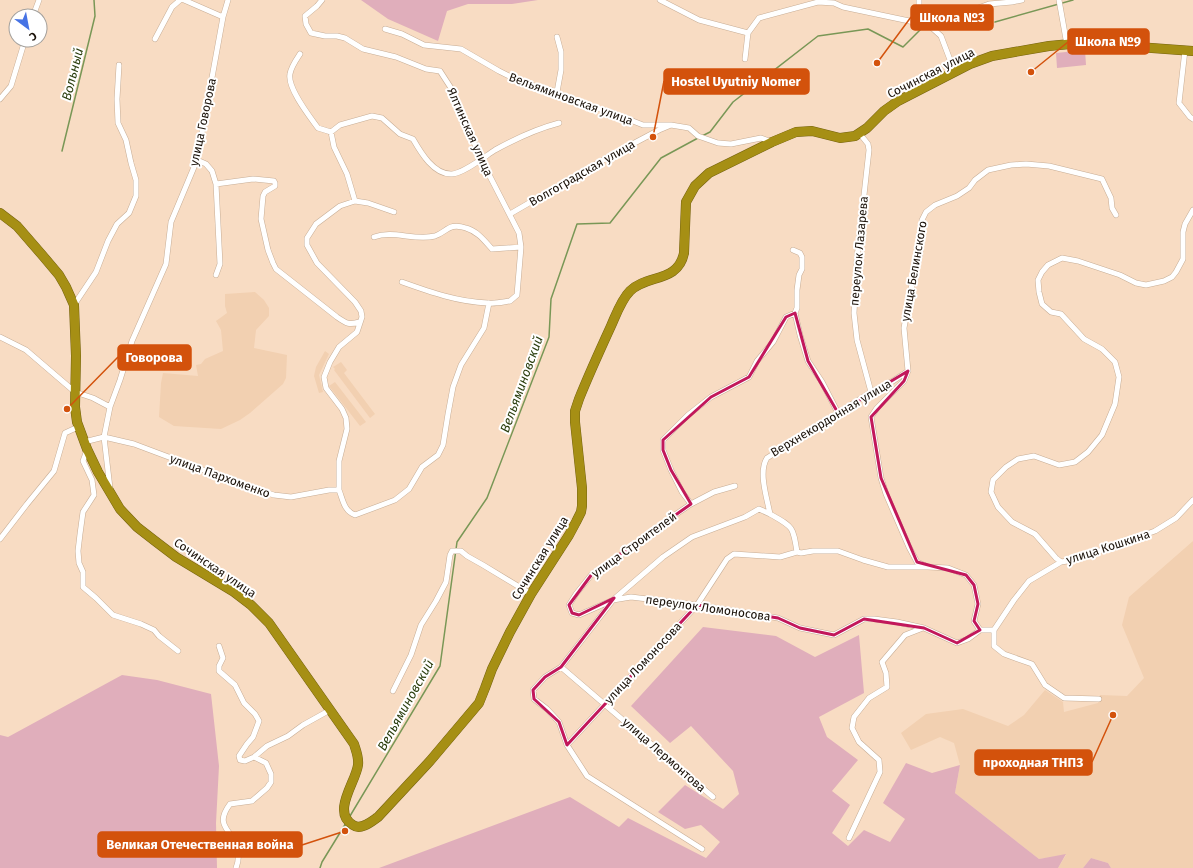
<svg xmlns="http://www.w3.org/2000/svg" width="1193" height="868" font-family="'Fira Sans',sans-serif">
<rect width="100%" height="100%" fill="#f8dcc3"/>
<path fill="#f2d0b1" d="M255,292L264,300L269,308V316L256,330L254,348L287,355L286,378L283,384L250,413L240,420L221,429L174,426L159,417L161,383L163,373L198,376L196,365L201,364L205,359L223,351L221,330L216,321L227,313L225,306V294Z
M325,351L329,354L319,375L323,392L319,393L314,376L316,367Z
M341,362L347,370L344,373L375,414L370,418L334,370L335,369L333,367Z
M335,382L366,422L360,426L329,386Z
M1193,541V868H1111L1108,863L1091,858L1083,868H1058L1066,855L1039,859L955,793L960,765L954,743L940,737L911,750L901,733L926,714L963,709L1008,726L1024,715L1045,690L1063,702L1064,712L1098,703L1100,695L1127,696L1144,678L1122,625L1129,597Z"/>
<path fill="#e0aebb" d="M361,0H538L512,4H468L447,11L438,41L388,19Z
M1085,50L1086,65L1057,68L1056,53Z
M703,627L776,636L815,657L859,635L864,693L819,717L827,737L858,760L832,791L850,805L832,833L848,846L864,830L890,842L905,819L883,803L906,763L932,773L960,765L955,793L1039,859L1066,854L1058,868H379L570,797L619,827L628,818L706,858L720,842L701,825L685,829L658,812L685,785L723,809L739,794L733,771L691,726L670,743L631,706Z
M122,675L157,680L211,694L219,766L216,823L217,868H0V735L8,737Z
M1091,858L1108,863L1111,868H1083Z"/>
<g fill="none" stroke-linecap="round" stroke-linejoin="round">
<path stroke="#799756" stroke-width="1.5" d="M995,22L1073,0
M927,24L936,15L979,27L986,25
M702,136L710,132L733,102L818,36L868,29L903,47L924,26
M62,151L95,16L94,0
M350,816L440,666L457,542L487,498L549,337L551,299L577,224L610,223L661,158L698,138
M320,868L322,862L346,823"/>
<defs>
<path id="street" d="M184,0L223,17
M322,0L317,6L305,16L306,24L311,33L325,36H337L345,38L363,49L396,57L426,69L440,71L451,88L481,159L519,233L521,247L517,295L510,301C503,302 495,304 488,303C458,302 430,292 402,282
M660,0L699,20L748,33
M1059,0L1067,45
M33,16L39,0
M955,18L968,14L978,8L989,4L1012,2L1022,0
M914,22L919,9V0
M385,29L402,34L424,45L461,49L499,71L523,83L557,92L568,99L610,112L643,125H671
M155,39L172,7L180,0
M1185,50L1179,103L1190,117L1193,119
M300,54C296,60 291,67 290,74C287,88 310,117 318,128L331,132
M745,59L748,33L759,18L818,2L834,3L843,7L914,22L931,27L941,36L955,73
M557,92L561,70V52L557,37
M0,99L11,86L25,40
M860,134L868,144L869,150L857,258L854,313L857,340L871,392
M197,160L206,164L212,171L216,184L220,264L216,275
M216,184L253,179L274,181L275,183V186L265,192L263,196L261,219L268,250L273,263L276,269L337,317C347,324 349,325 360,322
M355,201L347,174L334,147L331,132L340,125L372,116L382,118L400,134L413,139C421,153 434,175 452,174C464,173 484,157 495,150C515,139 536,129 559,123
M510,214L610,156L659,130L671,125L689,128L698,136L718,143L731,144L761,138L772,142
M374,237C393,230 415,241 435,236C447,232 449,222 466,228C477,231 484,240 492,249L521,247
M793,250L800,253L802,257V269L799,275L797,290V308L795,313L800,335L808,361L822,382L838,413
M74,305L96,272L108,241L117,224L129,213L136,196V180L131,163L126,140L118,123L117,99L119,65
M0,337L26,350L75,392L93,398L110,407
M84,442L104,437L134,444L254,489L274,495L291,497L329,490H339C343,500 344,511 355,515L395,500L409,489L422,467L438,455L443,445L448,414L453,387L461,365L484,328L489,303
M87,450L83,461L92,480L94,495L83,512L80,534L78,551L79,563L83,572V587L96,598L113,615L141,624L154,630L159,636L178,651
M735,486L714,492L691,504L669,519L640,543L592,574L576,594L569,605L572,613L579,615L613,600L631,597L697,605L778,618L800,628L834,635L864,619H874L897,622L924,628L957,643L968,639L980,630
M110,488L104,437L110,407L120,380L132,341L166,264L171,222L197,160L223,17L228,0
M339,490V461L347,429L346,418L342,409L326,388L324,377L330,362L339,347L357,332L362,317L361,311L355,302L317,263L307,245V238L316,224L340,206L355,201L368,203L394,212
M691,504L682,492L671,470L663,450V440L688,415L711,397L749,377L757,361L773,342L786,317L795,313
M770,514C793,527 793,526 797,552
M0,539L27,504L54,471L65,433L78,427
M1061,562L1056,558L1035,534L1012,522L998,507L991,492L993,480L1006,467L1018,459L1034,456L1059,465L1075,462L1088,452L1102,435L1115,404L1119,377L1115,362L1102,349L1084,339L1061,314L1051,312L1042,304L1039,292L1038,280L1042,272L1048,265L1062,258L1078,261L1120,275L1136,283L1146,285L1164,281L1172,277L1176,272L1183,259V232L1185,224L1193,210
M928,567L917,562L909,547L886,494L881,478L871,417L877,408L904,381L908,371L904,328L912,284L919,259L923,233L922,220L926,212L935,205L957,196L969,188L975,180L988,170L1011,165L1026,164L1049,166L1102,179L1111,198L1112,208L1116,215
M219,646L223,658L219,666V671L235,685L244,703L255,714L259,721L253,737L247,744L239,756L240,760L245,761L254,757L267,746L288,736L303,725L330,710
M561,667L713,797
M393,691L411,655L421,625L436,601L446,582L450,555L452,551H461L467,556L483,565L531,594
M1099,699L1064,698L1045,685L1032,664L1004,654L994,646V630L1014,600L1029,581L1061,562L1074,560L1155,531L1176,518L1193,500
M567,745L697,605L727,559L734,554L780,557L797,552L801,553L813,551H838L863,560L888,567H928L948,568L966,575L974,585L978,604L974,621L980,630H994
M849,838L880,772L879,760L859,742L852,728L854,717L869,698L887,687L886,673L882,662L905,635L923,628
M702,849L587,776L567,745L559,722L547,709L534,699L533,690L545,677L561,667L613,600L663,557L692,537L745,517L759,509L770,514C767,498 758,472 767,458L871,392L893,381L908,371
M236,868C238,863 239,855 237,849C233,829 213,827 230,804L252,801L267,788L271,782V774L266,763L254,757"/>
<path id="highway" d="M0,213L17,226L43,256L59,275L66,287L74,305L76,356L75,407L77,422L87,449L98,472L120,509L137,527L155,541L176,557L234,592L251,605L269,623L354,744C356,751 359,757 358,765C356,782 331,812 353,825C361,831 372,821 378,817L430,761L479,703L485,688L492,669L510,632L531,594L569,535L576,522L581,512L582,506V488L575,422V411L579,399C589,374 600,350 611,326C616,315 621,300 630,291C647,274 678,283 684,253L686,202L695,186L709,173L772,142L796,132L812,131L840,138L855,136L867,128L884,111L898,101L970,64L992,56L1049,46L1081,43L1097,44L1193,51"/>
</defs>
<use href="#street" stroke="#c7ad95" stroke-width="6"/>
<use href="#highway" stroke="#756310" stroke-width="10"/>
<use href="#street" stroke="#fff" stroke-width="5"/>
<use href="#highway" stroke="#a68f14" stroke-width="9"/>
</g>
<path fill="none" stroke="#c2185b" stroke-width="3" stroke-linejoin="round" d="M795,313L808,361L838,413L908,371L904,381L871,417L881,478L917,562L966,575L974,585L978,604L974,621L980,630L957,643L924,628L864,619L834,635L800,628L778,618L697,605L567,745L559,722L534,699L533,690L545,677L561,667L614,598L579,615L572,613L569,605L592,574L691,504L671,470L663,450V440L711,397L749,377L786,317Z"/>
<g text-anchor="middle" stroke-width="4" stroke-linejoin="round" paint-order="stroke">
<g font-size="12" fill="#1a1108" stroke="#fff">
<text transform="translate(931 73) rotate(-27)" y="4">Сочинская улица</text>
<text transform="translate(571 99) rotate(20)" y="4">Вельяминовская улица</text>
<text transform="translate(203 122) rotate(-78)" y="4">улица Говорова</text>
<text transform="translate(470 132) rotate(66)" y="4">Ялтинская улица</text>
<text transform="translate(582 173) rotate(-30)" y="4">Волгоградская улица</text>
<text transform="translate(859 251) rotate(-85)" y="4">переулок Лазарева</text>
<text transform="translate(914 271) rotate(-80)" y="4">улица Белинского</text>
<text transform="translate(831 418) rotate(-31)" y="4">Верхнекордонная улица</text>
<text transform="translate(220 476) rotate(20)" y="4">улица Пархоменко</text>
<text transform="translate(634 545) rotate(-36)" y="4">улица Строителей</text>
<text transform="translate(1108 547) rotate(-18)" y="4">улица Кошкина</text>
<text transform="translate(540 558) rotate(-58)" y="4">Сочинская улица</text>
<text transform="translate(215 568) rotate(34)" y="4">Сочинская улица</text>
<text transform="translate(708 608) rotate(8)" y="4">переулок Ломоносова</text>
<text transform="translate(643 663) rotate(-47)" y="4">улица Ломоносова</text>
<text transform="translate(664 755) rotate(41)" y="4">улица Лермонтова</text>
</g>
<g font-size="13" font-style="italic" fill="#2b3e0e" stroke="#fff">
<text transform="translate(72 74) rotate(-76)" y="5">Вольный</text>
<text transform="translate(521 384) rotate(-70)" y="5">Вельяминовский</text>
<text transform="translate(405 705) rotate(-61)" y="5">Вельяминовский</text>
</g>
</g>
<path fill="none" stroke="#d3520c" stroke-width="1.5" d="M877 63L911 17M1031 72L1068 42M653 137L664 81M67 409L118 357M1113 715L1092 762M345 831L302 845"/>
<g fill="#d3520c" stroke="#fff" stroke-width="1.5">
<circle cx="877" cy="63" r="4"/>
<circle cx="1031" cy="72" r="4"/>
<circle cx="653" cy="137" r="4"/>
<circle cx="67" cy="409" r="4"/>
<circle cx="1113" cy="715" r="4"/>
<circle cx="345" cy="831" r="4"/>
</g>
<g fill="#d3520c" stroke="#d3520c" stroke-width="1.5">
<rect x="911" y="5" width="82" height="25" rx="4"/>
<rect x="1068" y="29" width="81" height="25" rx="4"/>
<rect x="664" y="69" width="145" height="25" rx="4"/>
<rect x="118" y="345" width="73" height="25" rx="4"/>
<rect x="975" y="750" width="117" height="25" rx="4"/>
<rect x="98" y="832" width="204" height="25" rx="4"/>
</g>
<g font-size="13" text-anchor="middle" font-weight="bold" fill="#fff">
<text x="952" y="22">Школа №3</text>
<text x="1108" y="46">Школа №9</text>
<text x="736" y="86">Hostel Uyutniy Nomer</text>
<text x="154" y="362">Говорова</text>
<text x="1033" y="767">проходная ТНПЗ</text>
<text x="200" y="849">Великая Отечественная война</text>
</g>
<g transform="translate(28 28) rotate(148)"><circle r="19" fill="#ffffff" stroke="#a3a09c"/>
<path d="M0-3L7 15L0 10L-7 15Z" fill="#4673e5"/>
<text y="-6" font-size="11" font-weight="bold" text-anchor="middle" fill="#1a1108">С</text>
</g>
</svg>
